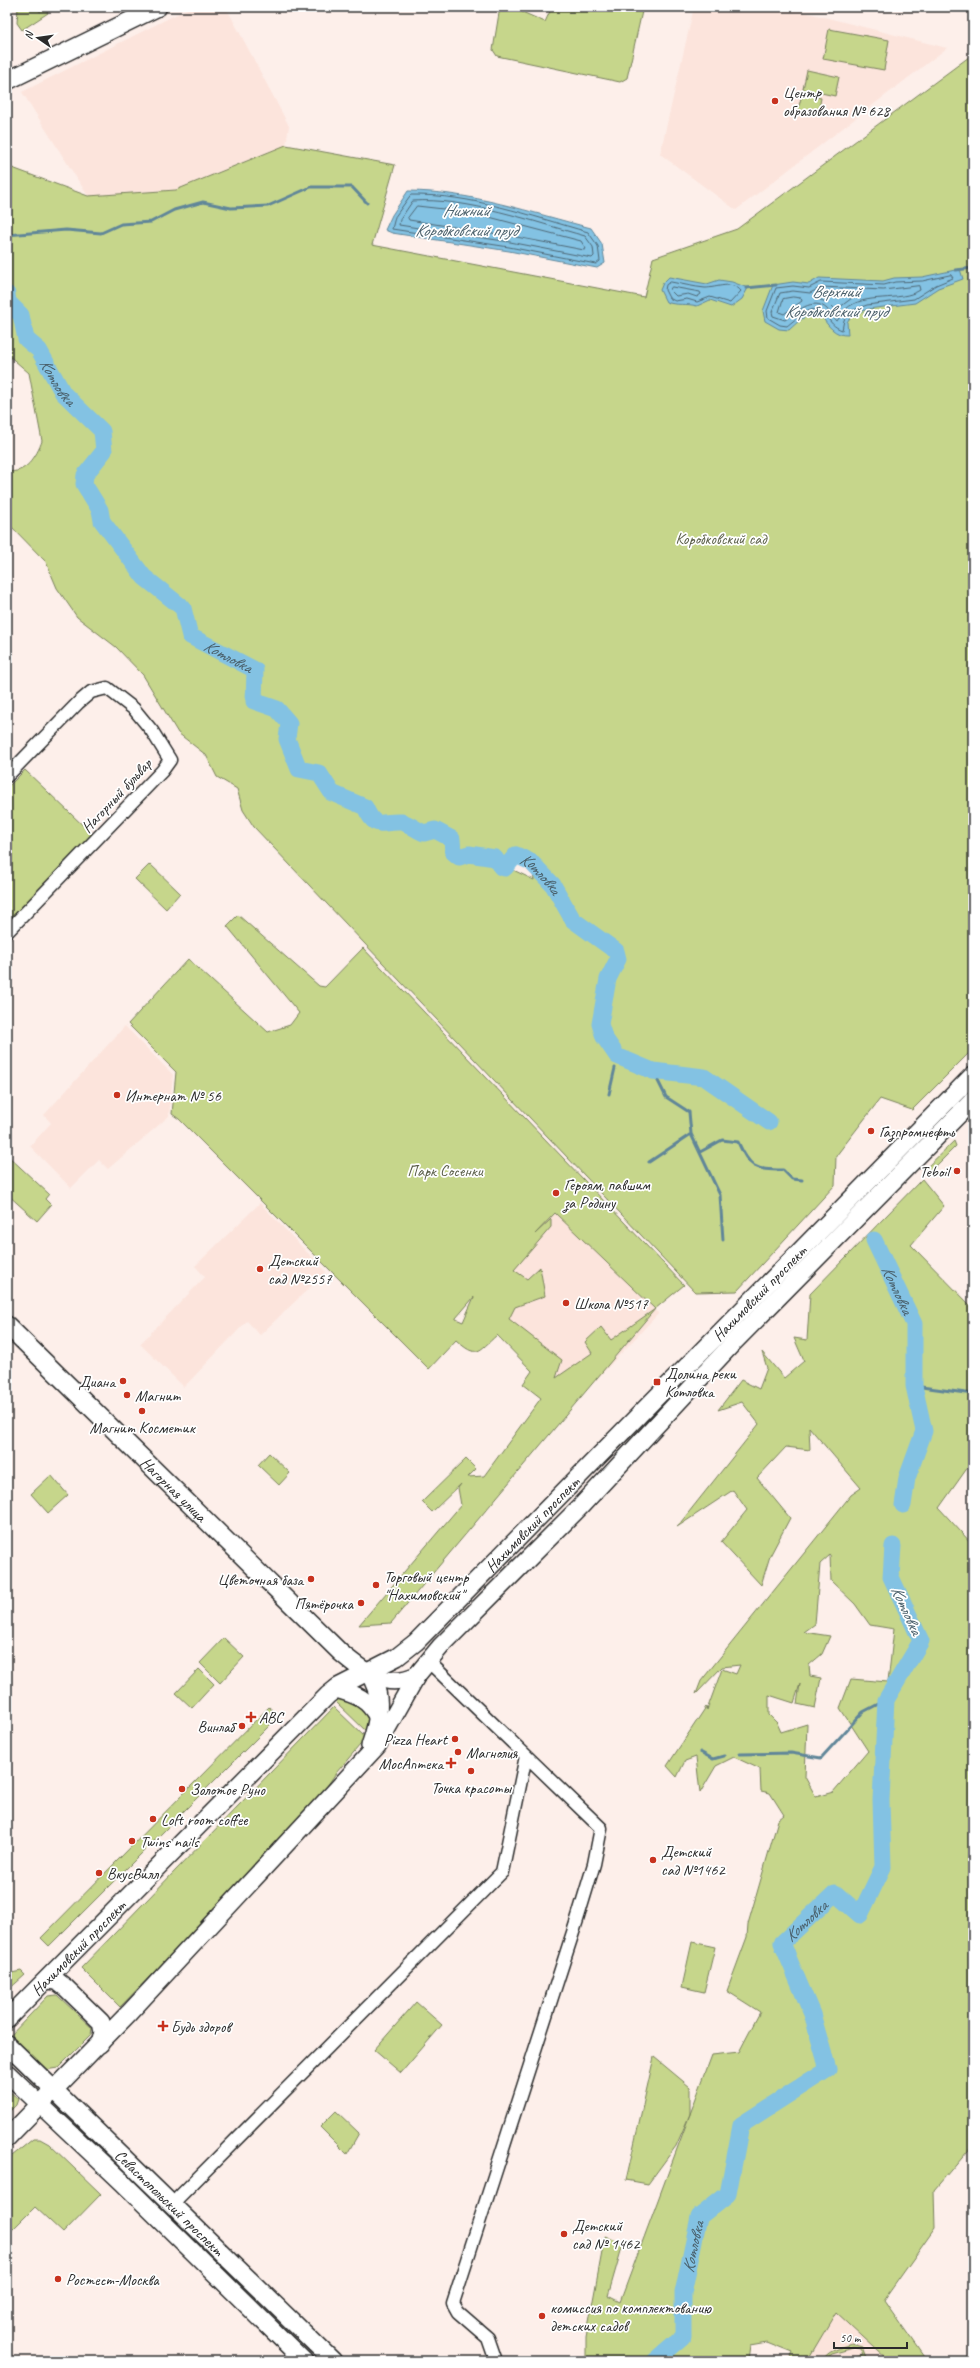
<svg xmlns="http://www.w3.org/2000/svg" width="980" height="2368" font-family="Caveat,sans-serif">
<rect width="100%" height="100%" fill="#fdefea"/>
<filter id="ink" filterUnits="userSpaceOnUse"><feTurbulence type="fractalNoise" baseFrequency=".025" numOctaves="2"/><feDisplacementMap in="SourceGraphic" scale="8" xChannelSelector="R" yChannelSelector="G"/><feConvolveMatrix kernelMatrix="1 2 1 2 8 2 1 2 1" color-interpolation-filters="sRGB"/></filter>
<g filter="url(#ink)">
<path fill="#fce4dc" d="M191,7H226L289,126L286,145L176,190L88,196L22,92Z
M694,7H784L947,48L736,210L660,154Z
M125,1026L173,1075L169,1116L108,1169L99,1160L71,1188L30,1146L51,1123L44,1115Z
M260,1203L326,1272L260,1335L247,1321L184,1387L140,1344L205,1277L195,1266Z
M555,1212L659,1313L580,1397L475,1295Z
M834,2303L891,2361H801Z"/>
<path fill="#c6d68b" stroke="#78805b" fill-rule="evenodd" d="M18,7H43L39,10L40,12L45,8L48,13L22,30L17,23Z
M500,7H511L545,22L552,7H643L627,78L620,82L497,56L493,50Z
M829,29L889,40L884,70L823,59Z
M973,54V1046L971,1051L912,1110L880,1099L836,1156L835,1185L737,1291L695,1292L254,827L243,810L237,789L217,777L206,755L178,733L143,675L116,647L77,617L57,588L46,562L7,522V471C25,475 37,456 42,441L29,373L7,354V166L88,196L176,190L286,145L395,165L372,245L644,297L653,258L737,229ZM516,854L531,861L534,880L505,866Z
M807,70L839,77L835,96L803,89Z
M802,94L821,98L818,114L798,110Z
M25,770L93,835L7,923V788Z
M150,864L180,893L166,909L135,879Z
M238,915L319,986L325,987L363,948L684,1285L655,1309L391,1623L359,1625L461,1505L458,1488L461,1484L432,1512L422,1502L466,1459L476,1469L468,1477L484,1476L541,1398L523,1384L532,1371L497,1335C478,1352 477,1359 456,1340L429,1369L179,1119L172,1114L176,1072L128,1024L188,959L268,1032L290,1025L299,1013L227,926ZM555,1213L655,1309L611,1340L601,1327L585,1342L592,1353L556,1378L562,1360L509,1319L515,1307L545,1296L540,1267L527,1279L514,1270L551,1227V1219L535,1234ZM474,1297L463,1322L456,1319V1318Z
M954,1141L956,1146L928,1174L924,1170Z
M7,1155L49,1194L45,1199L51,1205L37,1221L7,1194Z
M922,1179L944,1206L911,1245L973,1308V1460L939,1508L973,1545V2145L934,2191L935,2228L884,2300L926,2360L889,2361L836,2312L807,2361H788L792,2353L767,2343L750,2346L748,2361H589L586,2359V2338L605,2236L623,2244L608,2296L620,2302L712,2055L739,2052L760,2012L727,1991L747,1937L748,1924L778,1820L784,1815L770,1793L761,1791L760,1769L734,1757L716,1766L700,1793L696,1757L685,1761L677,1777L667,1766L706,1707L707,1710L722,1669L736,1674L740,1665L722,1667L696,1694L701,1681L851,1495L861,1488L809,1427L810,1450L786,1447L757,1478L790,1518L770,1556L761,1585L721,1542L747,1510L733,1490L677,1527L759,1424L742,1402L718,1410L741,1380L759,1389L767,1368L762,1352L784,1378L804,1361L794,1338L807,1340L810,1294ZM830,1555L831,1581L855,1604L870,1625L894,1629L888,1682L851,1679L840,1708L868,1751L833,1792L816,1797L805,1777L807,1724L781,1732L777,1723L769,1715V1695L794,1703L800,1684L797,1704L815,1708L821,1678L810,1676L809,1665L822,1654L830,1636L804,1632L815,1624L820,1564Z
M269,1453L290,1473L279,1485L258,1465Z
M51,1475L68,1495L48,1513L31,1494Z
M224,1638L244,1657L220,1683L200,1663Z
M199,1669L214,1684L192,1708L176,1693Z
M340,1698L349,1700L370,1715L368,1733L336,1702Z
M269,1707L279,1716L49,1946L41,1938Z
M334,1707L366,1738L336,1773L308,1814L120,2007L81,1968Z
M692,1942L715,1947L704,1992L682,1987Z
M21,1971L25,1975L7,1991V1974Z
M57,1995L92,2028L91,2035L58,2068L45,2070L8,2038L48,1996Z
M416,2002L442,2025L401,2073L374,2050Z
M654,2057L690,2087V2114L676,2146L648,2184L626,2180Z
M7,2089L18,2099L16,2105L7,2114Z
M336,2111L359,2133L347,2154L320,2127Z
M33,2139H40L49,2144L101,2194L63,2233L35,2207L7,2235V2160Z
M852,2345L863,2348L868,2361H844L864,2355L861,2350L853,2348L832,2354L823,2361C826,2350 842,2348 852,2345Z"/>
<path fill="#83c2e3" stroke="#608699" d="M408,191C470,191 532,213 591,228L602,244L605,263L597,268L509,251L392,233L385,230L392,215Z
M960,269L963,279L938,288L915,303L868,309L852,315L847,322L848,335C835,336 827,325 821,315C807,312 799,321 789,330L779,329L765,321L763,311L773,285L793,282L809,284L819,278L883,281L894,278L922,277Z
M669,277L707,284L719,280L732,282L748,288L742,299L731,307L710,300L697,306C686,303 677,306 666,302L660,290L663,283Z"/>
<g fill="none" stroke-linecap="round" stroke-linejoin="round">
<path stroke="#4e6775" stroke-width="1" d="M411,195C471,194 531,216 588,232L598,246L600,261L596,264L509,247L392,229L395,217Z
M413,201C466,197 534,222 585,236L593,247L594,256L592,258L510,242L399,225L400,220Z
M417,206L470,212L581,241L586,249L584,250L511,236L409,220L408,218Z
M951,275L953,278L936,285L914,299L867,305L851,311L844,320L842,330C834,327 830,322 826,315C815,300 796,319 787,326L780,325L768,318L767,311L776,288L793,286L809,288L821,282L884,285L895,282L922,281Z
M671,282C682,284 694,287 705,288C717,288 732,280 741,291L730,303L710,297L697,302L687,299L675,301L669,298L665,290L666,285Z
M919,286L920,290C900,303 864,292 846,309C842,312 840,317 837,321C832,318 831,313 827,309C813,296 796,312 785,320L773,316L772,312L780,293L793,291L810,293L822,287L883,290Z
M672,287L700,292L701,294L697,297L688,294L676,296L670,290Z
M823,293L851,296L852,298L836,310L829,303L818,299Z
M793,297L801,298L802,301L784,314L779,312L783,299Z"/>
<path stroke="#608699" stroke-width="3" d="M7,235L66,230L101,233L121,224L151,222L174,210L203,202L231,208L268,206L311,187H352L367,203
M956,270L973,268
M746,288L776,285
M617,1061V1056
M653,1071L666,1097L689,1112L691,1134L720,1195L723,1240
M609,1094L615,1068
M700,1152L722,1140L738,1142C750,1168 754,1170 783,1170L792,1179L802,1180
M649,1162L691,1134
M914,1386L973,1394
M700,1752L713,1759L724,1756
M740,1754L791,1753L821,1758L863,1712L886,1700"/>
<g stroke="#83c2e3" stroke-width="17">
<path id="s1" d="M7,294L8,302L21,315L26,339L39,350L63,393L102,431L104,451L85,475L84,484L100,510L102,521L144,577L183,608L190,636L255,670L254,701L277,709L289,723L287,739L299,769L319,773L332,793L365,807C376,831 379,821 401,822C408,823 417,830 424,833L435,830L452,839L453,852L459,857L469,854L495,858L501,867L505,868L516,855L531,862L553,885L573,920L616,951L618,959L608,979L600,1024L604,1037L617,1056L653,1071L704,1077L769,1122"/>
<path id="s2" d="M874,1240L914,1324V1386L924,1431L907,1478L903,1505"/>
<path id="s3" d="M655,2361L683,2337V2293L699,2217L728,2194L741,2125L828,2069L812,2014L782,1943L835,1893L860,1915L883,1867L881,1800L886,1700L921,1641L891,1577L893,1546"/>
</g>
<defs>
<path id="street" d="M7,776L78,703L91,692L107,688L134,709L152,731L170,760L162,771L7,932
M428,1661L601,1828L594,1864L577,1920L453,2303L458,2312L488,2338L496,2361
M173,2205L179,2197L502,1872L526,1756"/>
<g id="secondary">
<path d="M7,81L158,7"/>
<path id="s4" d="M7,1325L341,1653C365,1673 386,1690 417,1675"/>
<path d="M368,1673C385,1694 378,1723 370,1746"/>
<path d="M336,1689C355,1694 369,1699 378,1718"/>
<path d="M47,1980L57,1981L66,1988L101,2022L103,2032L100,2044"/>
<path id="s5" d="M7,2019L328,1695L338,1687L397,1657L416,1642L973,1075"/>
<path id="s6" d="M7,2044L333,2361"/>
<path d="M7,2073L123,2183L304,2361"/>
<path d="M7,2138L129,2013L377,1746L417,1675L441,1646L581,1506L733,1343L973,1100"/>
</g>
</defs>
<use href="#street" stroke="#2b2b2b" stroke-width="15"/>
<use href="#secondary" stroke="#2b2b2b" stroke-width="20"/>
<use href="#street" stroke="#fff" stroke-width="12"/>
<use href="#secondary" stroke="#fff" stroke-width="17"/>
</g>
</g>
<g fill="#c8321e" stroke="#fff" stroke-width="1.5">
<circle cx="775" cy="101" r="4"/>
<circle cx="117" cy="1095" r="4"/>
<circle cx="871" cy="1131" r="4"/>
<circle cx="957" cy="1171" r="4"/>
<circle cx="556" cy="1193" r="4"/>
<circle cx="260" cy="1269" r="4"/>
<circle cx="566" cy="1303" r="4"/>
<circle cx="123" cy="1381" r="4"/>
<rect x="653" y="1378" width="8" height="8" rx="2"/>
<circle cx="127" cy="1395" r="4"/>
<circle cx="142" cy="1411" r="4"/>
<circle cx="311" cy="1579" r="4"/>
<circle cx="376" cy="1585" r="4"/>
<circle cx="361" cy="1603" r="4"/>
<path d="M249 1711h4v4h4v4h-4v4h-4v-4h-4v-4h4z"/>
<circle cx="242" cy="1726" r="4"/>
<circle cx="455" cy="1739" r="4"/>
<circle cx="458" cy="1752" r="4"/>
<path d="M449 1757h4v4h4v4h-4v4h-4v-4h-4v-4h4z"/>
<circle cx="471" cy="1771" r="4"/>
<circle cx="182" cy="1789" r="4"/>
<circle cx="153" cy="1819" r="4"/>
<circle cx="132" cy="1841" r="4"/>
<circle cx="653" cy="1860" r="4"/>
<circle cx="99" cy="1873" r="4"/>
<path d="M161 2020h4v4h4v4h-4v4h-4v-4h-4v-4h4z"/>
<circle cx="564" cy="2234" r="4"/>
<circle cx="58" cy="2279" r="4"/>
<circle cx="542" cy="2316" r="4"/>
</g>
<g text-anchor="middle" stroke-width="3.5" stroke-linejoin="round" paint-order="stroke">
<g font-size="16" fill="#2b2b2b" stroke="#fff" text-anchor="start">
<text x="783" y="98">Центр<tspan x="783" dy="18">образования № 628</tspan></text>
<text x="125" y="1101">Интернат № 56</text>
<text x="879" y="1137">Газпромнефть</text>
<text x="949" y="1177" text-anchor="end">Teboil</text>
<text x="564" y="1190">Героям, павшим<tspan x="564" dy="18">за Родину</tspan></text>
<text x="268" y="1266">Детский<tspan x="268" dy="18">сад №2557</tspan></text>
<text x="574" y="1309">Школа №517</text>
<text x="665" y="1379">Долина реки<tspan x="665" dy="18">Котловка</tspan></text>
<text x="115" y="1387" text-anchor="end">Диана</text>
<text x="135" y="1401">Магнит</text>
<text x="142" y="1433" text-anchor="middle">Магнит Косметик</text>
<text x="384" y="1582">Торговый центр<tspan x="384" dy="18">"Нахимовский"</tspan></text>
<text x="303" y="1585" text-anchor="end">Цветочная база</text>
<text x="353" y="1609" text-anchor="end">Пятёрочка</text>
<text x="259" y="1723">ABC</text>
<text x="234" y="1732" text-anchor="end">Винлаб</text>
<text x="447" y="1745" text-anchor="end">Pizza Heart</text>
<text x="466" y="1758">Магнолия</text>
<text x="443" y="1769" text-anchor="end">МосАптека</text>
<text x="471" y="1793" text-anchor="middle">Точка красоты</text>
<text x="190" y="1795">Золотое Руно</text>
<text x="161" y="1825">Loft room coffee</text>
<text x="140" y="1847">Twins nails</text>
<text x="661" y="1857">Детский<tspan x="661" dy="18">сад №1462</tspan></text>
<text x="107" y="1879">ВкусВилл</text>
<text x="171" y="2032">Будь здоров</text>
<text x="572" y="2231">Детский<tspan x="572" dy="18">сад № 1462</tspan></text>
<text x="66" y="2285">Ростест-Москва</text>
<text x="550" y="2313">комиссия по комплектованию<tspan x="550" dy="18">детских садов</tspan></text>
</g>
<g font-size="16" fill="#5a5e48" stroke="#fff">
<text x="721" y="544">Коробковский сад</text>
<text x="445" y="1176">Парк Сосенки</text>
</g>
<g font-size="16" fill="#2b2b2b" stroke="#fff">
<text transform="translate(116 795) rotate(-47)" y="6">Нагорный бульвар</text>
<text dy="6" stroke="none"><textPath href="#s5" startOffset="1049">Нахимовский проспект</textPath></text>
<text dy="6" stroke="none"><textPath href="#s4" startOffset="234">Нагорная улица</textPath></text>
<text dy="6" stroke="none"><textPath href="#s5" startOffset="725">Нахимовский проспект</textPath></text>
<text dy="6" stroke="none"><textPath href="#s5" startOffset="101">Нахимовский проспект</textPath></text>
<text dy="6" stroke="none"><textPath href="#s6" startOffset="227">Севастопольский проспект</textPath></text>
</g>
<g font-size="17" font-style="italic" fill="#4a606b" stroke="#fff">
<text x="466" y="216">Нижний<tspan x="466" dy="20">Коробковский пруд</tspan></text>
<text x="836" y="297">Верхний<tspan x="836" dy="20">Коробковский пруд</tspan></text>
<text dy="6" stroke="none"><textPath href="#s1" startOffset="105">Котловка</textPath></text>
<text dy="6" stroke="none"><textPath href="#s1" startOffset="465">Котловка</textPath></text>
<text dy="6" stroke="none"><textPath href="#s1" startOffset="919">Котловка</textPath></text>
<text dy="6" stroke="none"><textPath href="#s2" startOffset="55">Котловка</textPath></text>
<text transform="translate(907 1610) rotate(65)" y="6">Котловка</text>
<text dy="6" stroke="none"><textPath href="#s3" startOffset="536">Котловка</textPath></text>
<text dy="6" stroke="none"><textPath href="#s3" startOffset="128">Котловка</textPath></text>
</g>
</g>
<rect width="980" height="2368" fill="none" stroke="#fff" stroke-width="24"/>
<rect x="12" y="12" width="956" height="2344" fill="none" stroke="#2b2b2b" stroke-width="1.5" filter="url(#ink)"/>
<g transform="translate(38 38) rotate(283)" stroke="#ffffff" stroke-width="3" paint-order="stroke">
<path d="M0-3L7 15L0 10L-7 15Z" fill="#2b2b2b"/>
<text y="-6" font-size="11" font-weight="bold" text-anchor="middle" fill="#2b2b2b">N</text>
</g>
<path d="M834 2342v6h73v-6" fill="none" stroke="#2b2b2b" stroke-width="2"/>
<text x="840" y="2342" font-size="12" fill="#2b2b2b" stroke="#ffffff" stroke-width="3" paint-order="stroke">50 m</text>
</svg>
